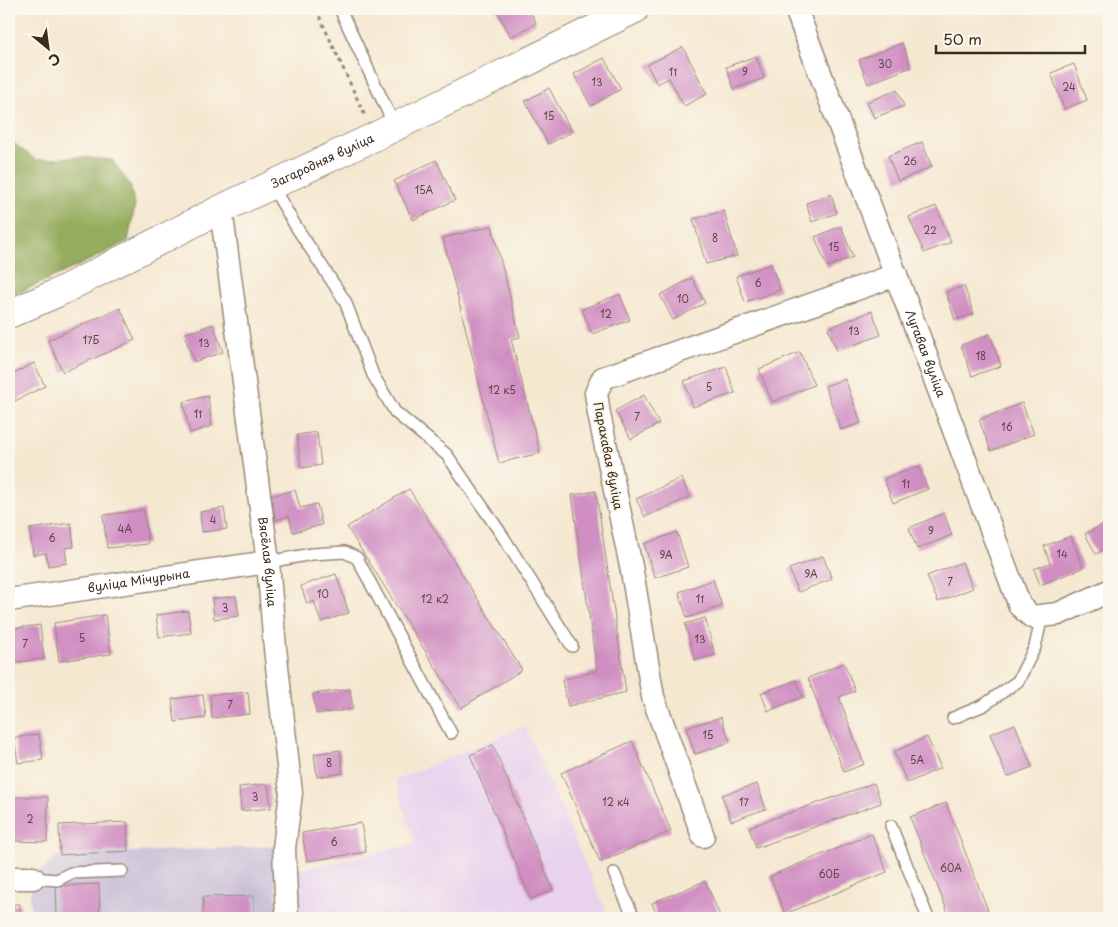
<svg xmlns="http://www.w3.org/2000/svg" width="1118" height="927" font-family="'Playpen Sans',sans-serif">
<rect width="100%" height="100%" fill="#fbf7ec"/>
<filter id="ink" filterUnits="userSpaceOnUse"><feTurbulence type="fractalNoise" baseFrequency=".02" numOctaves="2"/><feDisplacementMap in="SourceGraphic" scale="10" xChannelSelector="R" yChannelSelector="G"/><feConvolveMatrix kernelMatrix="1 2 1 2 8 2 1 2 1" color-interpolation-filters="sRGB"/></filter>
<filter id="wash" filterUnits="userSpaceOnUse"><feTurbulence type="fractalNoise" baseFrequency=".0096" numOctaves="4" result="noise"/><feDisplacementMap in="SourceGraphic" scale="20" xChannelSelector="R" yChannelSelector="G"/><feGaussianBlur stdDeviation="1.12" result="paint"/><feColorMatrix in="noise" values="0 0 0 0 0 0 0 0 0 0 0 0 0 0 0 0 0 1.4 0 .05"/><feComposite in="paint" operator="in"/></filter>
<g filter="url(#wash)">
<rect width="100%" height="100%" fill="#f5e8d1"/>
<path fill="#e8d2ee" d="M525,726L609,918H300L298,870L415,844L395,780Z"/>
<path fill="#c9bfd7" d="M275,846L277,918H31L30,897L33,878L43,868L60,855Z"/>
<path fill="#94ac5d" stroke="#686b3e" d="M9,138L12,142L36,160L78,157L112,160L130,185L135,206L128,241L82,264L9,297Z"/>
<g id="blocks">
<path fill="#d08ec3" d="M496,9H529L536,23L511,37Z
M902,43L911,67L868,84L859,60Z
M683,47L707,94L684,106L669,78L657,84L647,65Z
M756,56L764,78L734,89L726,67Z
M604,58L621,89L591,106L574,74Z
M1074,64L1087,100L1064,109L1051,73Z
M549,88L572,132L548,144L525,101Z
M897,90L904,106L874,118L867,102Z
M922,142L932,167L898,181L888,156Z
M436,160L455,200L413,220L394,181Z
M831,194L837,213L812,222L806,203Z
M936,206L951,242L924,253L909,217Z
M724,211L737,256L706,264L693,219Z
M492,226L520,337L511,339L540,453L499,463L443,238Z
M841,226L853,257L827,267L815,237Z
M771,264L780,290L745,302L736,276Z
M692,278L705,303L673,320L660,295Z
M964,286L974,314L955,320L946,292Z
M620,294L630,320L592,334L582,309Z
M120,308L135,340L63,372L48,340Z
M872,311L881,335L837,351L828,328Z
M213,324L223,352L194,362L184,334Z
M990,334L1001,366L972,376L961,345Z
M800,352L814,385L772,402L759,369Z
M34,363L45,386L15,401L9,389V376Z
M726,367L735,393L693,407L684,381Z
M845,379L861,423L841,430L825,386Z
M644,395L659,424L631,439L615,411Z
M208,396L212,426L190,433L183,402Z
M1022,403L1034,434L991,451L979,420Z
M317,432L321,465L301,468L297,435Z
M919,466L928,489L893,503L884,479Z
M681,478L690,497L645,517L636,499Z
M409,489L522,670L461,708L347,527Z
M295,490L300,508L317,504L322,525L293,532L289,516L276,520L270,496Z
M596,491L626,692L568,706L562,680L597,671L572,495Z
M224,508L227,529L202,532L200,512Z
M144,510L148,544L107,548L103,515Z
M944,513L952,535L917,549L909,528Z
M1109,521V546L1096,554L1085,534Z
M71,523L74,547L65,548L67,563L48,566L46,553L33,555L30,529Z
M677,532L688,567L655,578L644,544Z
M1071,536L1083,568L1040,585L1034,569L1050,563L1044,546Z
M823,556L832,579L798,592L789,569Z
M962,562L973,588L938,602L927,576Z
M336,574L349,613L321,622L314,601L307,604L301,586Z
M713,580L722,606L687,618L679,592Z
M236,596L239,616L214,619L212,599Z
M188,611L191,633L159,637L156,615Z
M105,615L111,654L59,661L54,623Z
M705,618L715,655L695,660L685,624Z
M40,625L44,659L9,663V629Z
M844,663L855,691L839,697L864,764L844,772L808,678Z
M796,680L803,697L768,711L761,693Z
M350,689L353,709L316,714L313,694Z
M248,692L250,714L212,718L210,695Z
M203,695L206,718L175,722L172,699Z
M721,717L730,742L695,754L686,728Z
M1015,724L1032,767L1007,777L990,734Z
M39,734L43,760L18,763L14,738Z
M927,737L941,768L907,783L894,752Z
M632,741L671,831L600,862L561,773Z
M493,745L553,890L531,899L470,755Z
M340,750L343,773L317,777L314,754Z
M874,783L881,803L756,848L749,827Z
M268,784L271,808L241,811L239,787Z
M757,784L766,809L731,821L722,795Z
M12,797H48L47,842L11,841Z
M946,803L991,918H950L910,817Z
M127,822L128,851L60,855L59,825Z
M361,823L366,852L307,861L302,833Z
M872,834L887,872L785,914L770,876Z
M705,881L721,918H658L652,903Z
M99,884L100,918H57L56,886Z
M254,896V918H203V897Z
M9,904H20V918H9Z"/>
</g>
</g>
<g filter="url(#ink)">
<use href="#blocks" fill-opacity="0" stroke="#988978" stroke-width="1"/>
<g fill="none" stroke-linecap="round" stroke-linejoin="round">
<defs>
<path id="service" d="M340,9L395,127
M272,186L295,225L345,301L373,375L395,412L447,455L502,535L572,646
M268,562L312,554L345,552L357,558L451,733
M953,718L984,705L1018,681L1035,647L1042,616
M891,826L928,918
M614,873L634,918
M33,878L57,880L71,873L122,871"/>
<g id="minor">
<path id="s1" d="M796,9L1020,606L1032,617L1058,614L1109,591"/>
<path id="s2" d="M221,209L268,562L275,648L291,793L284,848L287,918"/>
<path id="s3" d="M9,600L268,562"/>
<path d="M703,836L653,697L632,571L599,414L596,393L603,378L896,275"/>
<path d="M9,878H33"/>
</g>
<g id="tertiary">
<path id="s4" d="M9,314L57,293L221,209L374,137L635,9"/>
</g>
</defs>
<use href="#service" stroke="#988978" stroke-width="14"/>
<use href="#minor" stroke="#988978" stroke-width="25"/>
<use href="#tertiary" stroke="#988978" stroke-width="30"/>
<path stroke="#988978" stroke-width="3" stroke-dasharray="4 4" stroke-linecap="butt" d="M316,9L365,116"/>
<use href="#service" stroke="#fff" stroke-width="11"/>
<use href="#minor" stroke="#fff" stroke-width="22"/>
<use href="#tertiary" stroke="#fff" stroke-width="28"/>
</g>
</g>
<g text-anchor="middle" stroke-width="4" stroke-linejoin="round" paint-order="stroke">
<g font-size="10" fill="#604347">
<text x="885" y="68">30</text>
<text x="673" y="76">11</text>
<text x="745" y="76">9</text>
<text x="597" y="86">13</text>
<text x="1069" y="91">24</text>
<text x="549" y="120">15</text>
<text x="910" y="165">26</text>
<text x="424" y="194">15А</text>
<text x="930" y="234">22</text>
<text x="715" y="242">8</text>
<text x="834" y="251">15</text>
<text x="758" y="287">6</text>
<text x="683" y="303">10</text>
<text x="606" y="318">12</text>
<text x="854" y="335">13</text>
<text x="91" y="344">17Б</text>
<text x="204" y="347">13</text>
<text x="981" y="360">18</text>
<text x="709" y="391">5</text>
<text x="502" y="394">12 к5</text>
<text x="198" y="418">11</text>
<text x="637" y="421">7</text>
<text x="1007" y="431">16</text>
<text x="906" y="488">11</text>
<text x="213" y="524">4</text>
<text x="125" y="533">4А</text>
<text x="931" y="535">9</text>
<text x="52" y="542">6</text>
<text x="1062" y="558">14</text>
<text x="666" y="559">9А</text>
<text x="811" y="578">9А</text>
<text x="950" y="586">7</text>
<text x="323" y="598">10</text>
<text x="435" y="603">12 к2</text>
<text x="700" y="603">11</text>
<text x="225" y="612">3</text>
<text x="82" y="642">5</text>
<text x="700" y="643">13</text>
<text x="25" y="648">7</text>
<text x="230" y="709">7</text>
<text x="708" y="739">15</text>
<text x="917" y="764">5А</text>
<text x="329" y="767">8</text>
<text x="255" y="801">3</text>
<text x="616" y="806">12 к4</text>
<text x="744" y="806">17</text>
<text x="30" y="823">2</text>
<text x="334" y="846">6</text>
<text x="951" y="872">60А</text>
<text x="829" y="878">60Б</text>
</g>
<g font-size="12" fill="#3b2a1e" stroke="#fbf7ec">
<text dy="4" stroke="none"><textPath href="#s4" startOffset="349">Загародняя вуліца</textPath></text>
<text dy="4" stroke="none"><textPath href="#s1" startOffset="368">Лугавая вуліца</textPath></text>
<text transform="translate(608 456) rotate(79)" y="4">Парахавая вуліца</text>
<text dy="4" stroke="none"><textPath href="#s2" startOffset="356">Вясёлая вуліца</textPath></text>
<text dy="4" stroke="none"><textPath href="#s3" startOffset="131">вуліца Мічурына</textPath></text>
</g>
</g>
<rect width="1118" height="927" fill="none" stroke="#fbf7ec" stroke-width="30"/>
<g transform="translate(48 48) rotate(151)" stroke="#fbf7ec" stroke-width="4" paint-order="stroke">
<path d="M0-4L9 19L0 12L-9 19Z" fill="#3b2a1e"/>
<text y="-8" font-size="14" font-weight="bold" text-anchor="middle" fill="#3b2a1e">С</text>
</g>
<path d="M936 45v8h149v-8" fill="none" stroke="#3b2a1e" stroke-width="2.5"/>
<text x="943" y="45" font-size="15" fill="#3b2a1e" stroke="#fbf7ec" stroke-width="4" paint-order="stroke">50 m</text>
</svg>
